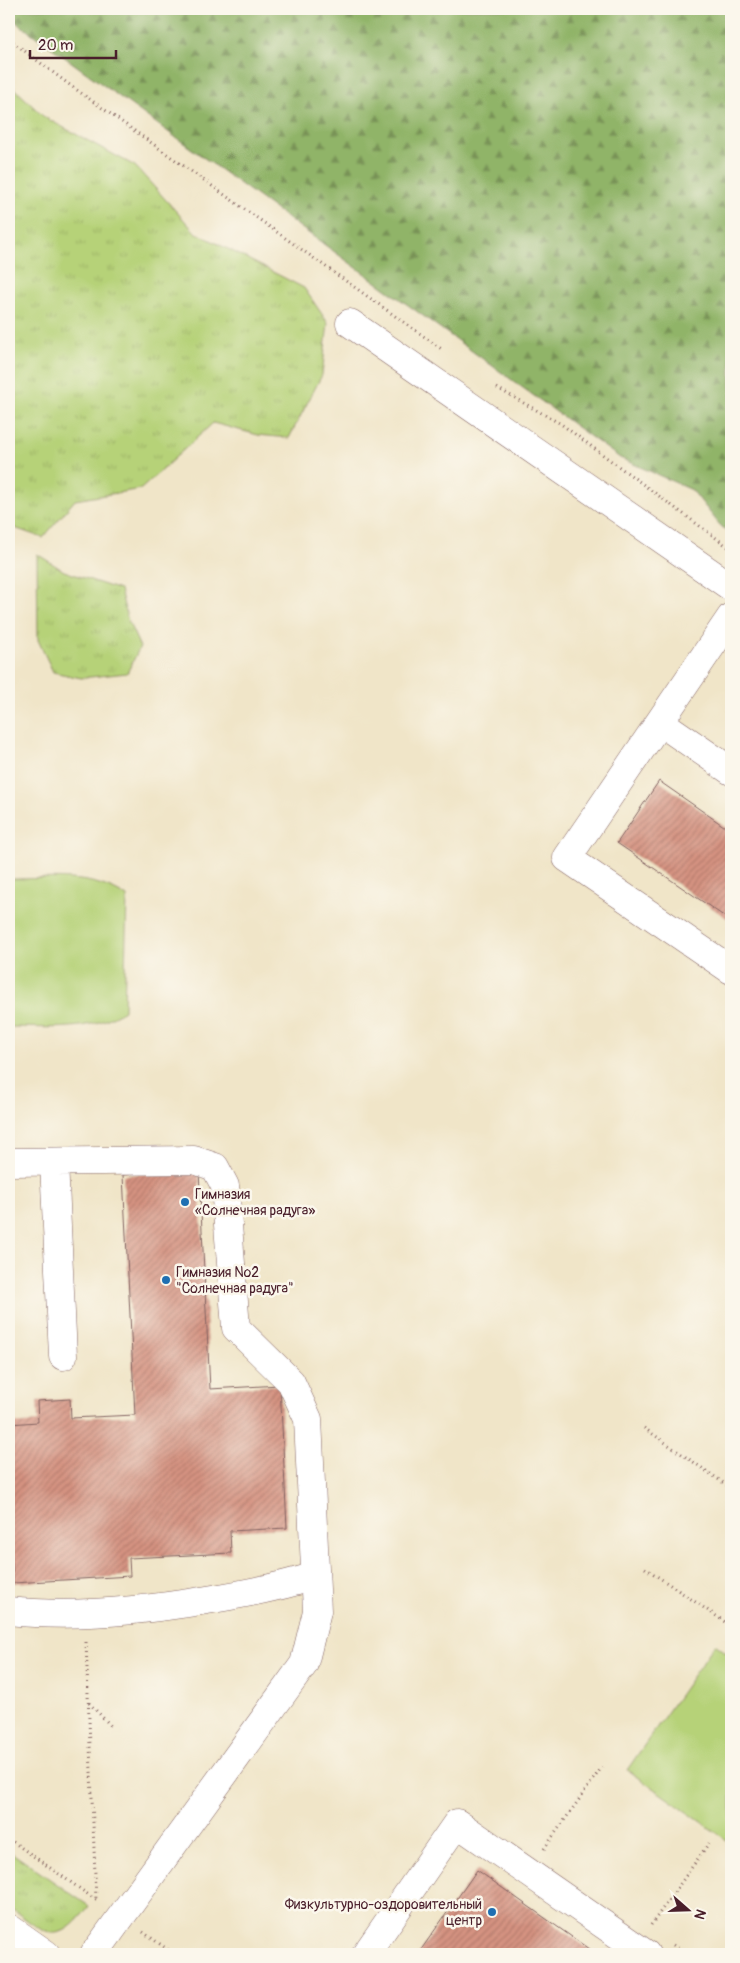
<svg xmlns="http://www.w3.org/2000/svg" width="740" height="1963" font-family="Pangolin,sans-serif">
<defs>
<pattern id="grass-tufts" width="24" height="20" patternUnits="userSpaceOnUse" patternTransform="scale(1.25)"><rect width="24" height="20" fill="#b6d278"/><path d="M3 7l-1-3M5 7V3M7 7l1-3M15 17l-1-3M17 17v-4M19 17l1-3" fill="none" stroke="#9eb468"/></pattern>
<pattern id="forest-firs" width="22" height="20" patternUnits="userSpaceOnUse" patternTransform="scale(1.25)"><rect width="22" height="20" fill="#90b468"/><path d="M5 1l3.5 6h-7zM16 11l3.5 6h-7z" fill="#789256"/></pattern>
<pattern id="building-hatch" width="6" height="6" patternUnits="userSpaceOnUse" patternTransform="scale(1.25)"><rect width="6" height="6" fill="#d59381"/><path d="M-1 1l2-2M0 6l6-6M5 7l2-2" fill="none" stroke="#af776a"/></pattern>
</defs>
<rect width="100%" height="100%" fill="#fbf7ec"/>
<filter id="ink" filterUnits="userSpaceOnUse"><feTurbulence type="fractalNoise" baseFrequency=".02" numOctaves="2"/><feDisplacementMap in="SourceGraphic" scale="10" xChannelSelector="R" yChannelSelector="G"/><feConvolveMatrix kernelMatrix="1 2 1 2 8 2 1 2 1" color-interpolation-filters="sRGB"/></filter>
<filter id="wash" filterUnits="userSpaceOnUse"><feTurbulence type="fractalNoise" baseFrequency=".0096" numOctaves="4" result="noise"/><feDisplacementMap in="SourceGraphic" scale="20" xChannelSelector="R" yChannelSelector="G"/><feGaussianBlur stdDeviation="1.12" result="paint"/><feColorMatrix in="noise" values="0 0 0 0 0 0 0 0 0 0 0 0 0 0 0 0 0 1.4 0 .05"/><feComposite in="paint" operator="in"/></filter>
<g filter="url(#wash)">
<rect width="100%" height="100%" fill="#f0e5c8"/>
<path fill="url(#grass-tufts)" stroke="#807852" d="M9,83L44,117L135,166L195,232L304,288L328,323L322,375L289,438L258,435L213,423L141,489L75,500L43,538L9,526Z
M37,554L64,571L120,590L128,621L140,647L127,673L81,678L53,672L38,640Z
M9,1851L89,1906C56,1950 46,1933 9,1907Z"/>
<path fill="url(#forest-firs)" stroke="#6d6a4a" d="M9,9H731V535L719,524L692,490L620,458L9,17Z"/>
<path fill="#b6d278" stroke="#807852" d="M9,879C50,879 92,873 127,897L124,1010C92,1033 47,1027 9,1027Z
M715,1644L731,1656V1843L627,1770Z"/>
<g id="blocks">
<path fill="url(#building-hatch)" d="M659,781L731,831V921L617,843Z
M199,1171L210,1389L280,1385L287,1528L230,1531L231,1553L129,1558L130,1576L13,1583L12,1563L9,1564V1424L38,1422L37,1401L70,1399L71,1418L135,1415L123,1175Z
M477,1870L596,1954H418Z"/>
</g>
</g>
<g filter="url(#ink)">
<use href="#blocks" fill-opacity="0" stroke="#846462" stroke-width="1"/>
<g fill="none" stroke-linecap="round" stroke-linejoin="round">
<defs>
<path id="minor" d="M350,323L731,587
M731,617L567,858L731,970
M660,722L731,771
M9,1162L194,1160L215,1167L225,1186L236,1328L291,1382L308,1419L317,1611L304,1664L94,1954
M54,1162L63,1356
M9,1611C75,1618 142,1611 207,1600C244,1594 280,1587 315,1576
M9,1928L46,1954
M366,1954L457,1823L646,1954"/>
</defs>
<use href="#minor" stroke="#846462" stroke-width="29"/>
<path stroke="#846462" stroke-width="3" stroke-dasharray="1 4" stroke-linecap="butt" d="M9,39L67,83L443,350
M497,388L561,424L731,549
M644,1428L731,1488
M645,1568L731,1626
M86,1642L96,1900
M89,1703L111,1726
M9,1839L96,1900
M544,1849L602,1767
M651,1925L709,1843
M143,1932L174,1954
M673,1945L687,1954"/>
<use href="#minor" stroke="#fff" stroke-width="28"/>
</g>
</g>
<g fill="#1f6fb2" stroke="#fbf7ec" stroke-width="2">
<circle cx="185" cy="1202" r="5"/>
<circle cx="166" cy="1280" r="5"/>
<circle cx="492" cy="1912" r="5"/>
</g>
<g text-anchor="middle" stroke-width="5" stroke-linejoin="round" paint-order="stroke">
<g font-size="14" fill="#4a1f2b" stroke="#fbf7ec" text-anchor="start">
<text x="195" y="1199">Гимназия<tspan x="195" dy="16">«Солнечная радуга»</tspan></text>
<text x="176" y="1277">Гимназия №2<tspan x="176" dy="16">"Солнечная радуга"</tspan></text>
<text x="482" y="1909" text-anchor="end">Физкультурно-оздоровительный<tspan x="482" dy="16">центр</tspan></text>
</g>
</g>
<rect width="740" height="1963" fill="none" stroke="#fbf7ec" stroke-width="30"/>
<g transform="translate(688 1910) rotate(110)" stroke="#fbf7ec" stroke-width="4" paint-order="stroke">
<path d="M0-4L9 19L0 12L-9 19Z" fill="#4a1f2b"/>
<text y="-8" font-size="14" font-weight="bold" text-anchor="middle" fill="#4a1f2b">N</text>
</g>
<path d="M30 50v8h86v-8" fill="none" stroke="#4a1f2b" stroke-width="2.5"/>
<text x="38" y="50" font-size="15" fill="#4a1f2b" stroke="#fbf7ec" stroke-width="4" paint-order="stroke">20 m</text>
</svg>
